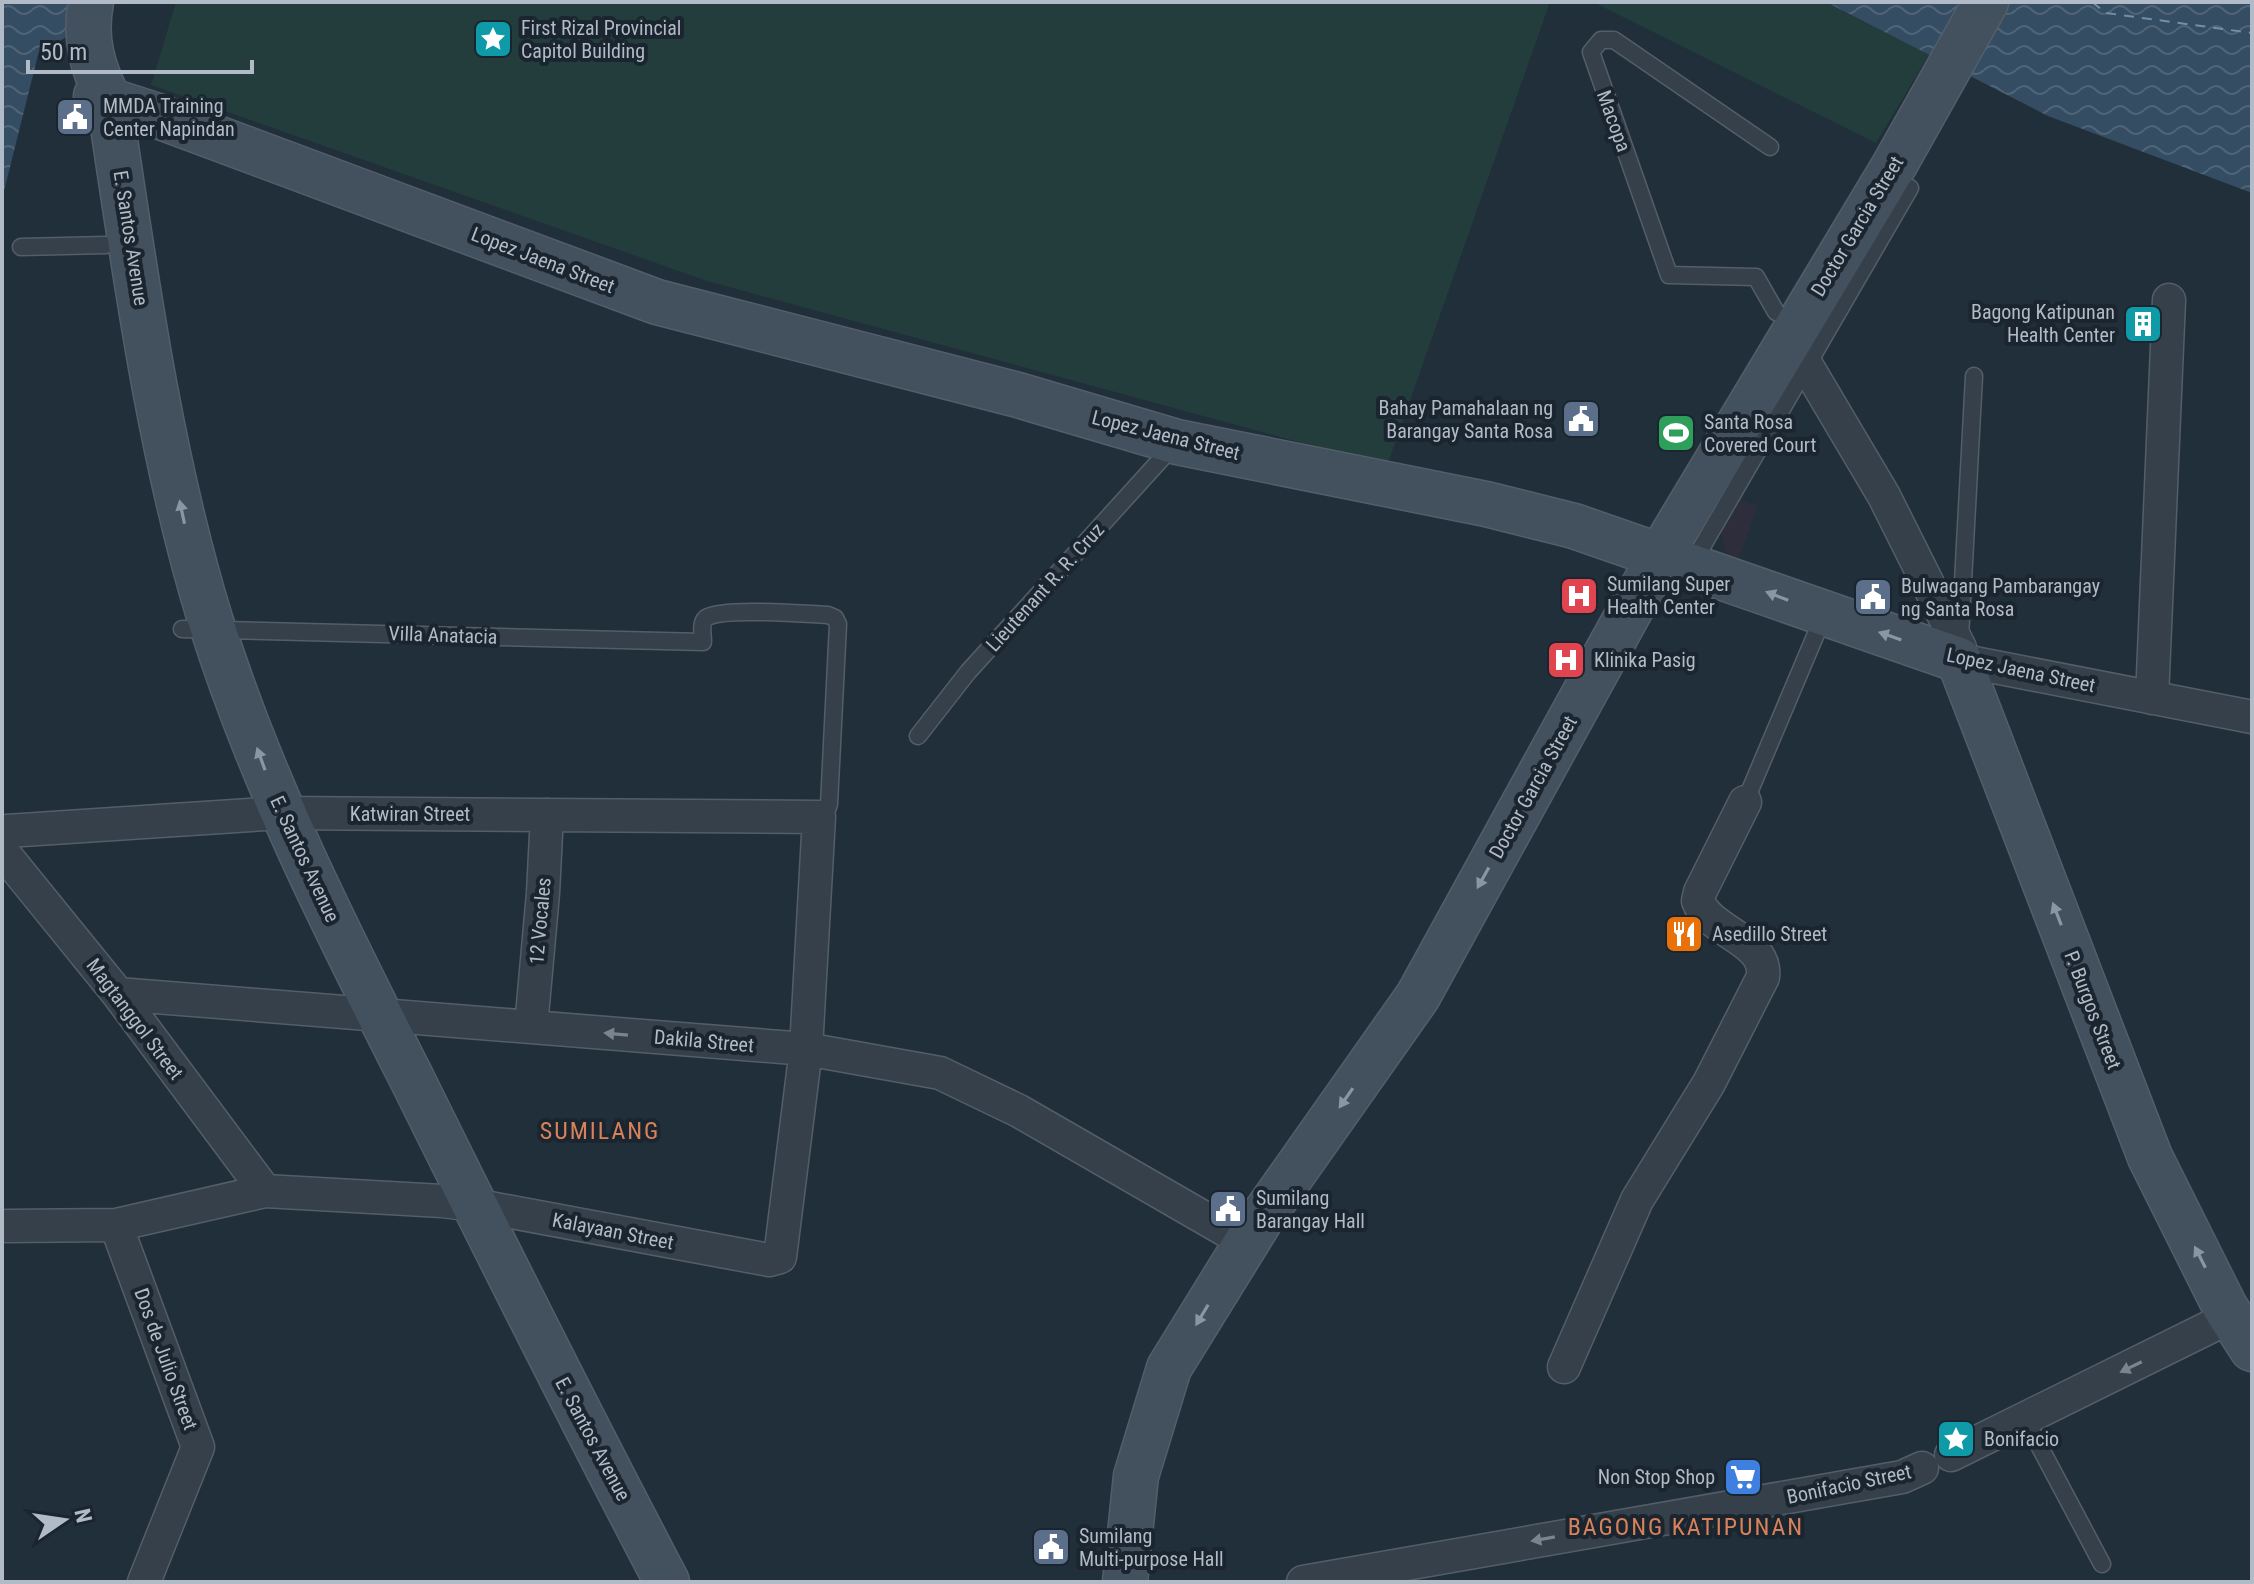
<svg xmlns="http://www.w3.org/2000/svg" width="2254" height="1584" font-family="'Roboto Condensed',sans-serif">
<defs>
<pattern id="water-waves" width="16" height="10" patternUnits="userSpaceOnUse" patternTransform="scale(2)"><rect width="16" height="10" fill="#344d62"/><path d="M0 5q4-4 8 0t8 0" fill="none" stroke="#4f6577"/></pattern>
</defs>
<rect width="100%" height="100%" fill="#212f3b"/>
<path fill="#2d2d3c" d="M1738,499L1758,506L1737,564L1727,553L1720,531Z"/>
<path fill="#233c3c" d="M176,2H1550L1387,466L707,281L151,85Z
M1593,2H1826L1929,55L1876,143Z"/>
<path fill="url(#water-waves)" d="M2,2H86L77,30L38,55L2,199Z
M1826,2H2252V193L2048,116Z"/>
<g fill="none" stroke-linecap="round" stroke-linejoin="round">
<path stroke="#6f90ab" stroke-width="2" stroke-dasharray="10 8" stroke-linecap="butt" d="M2092,2L2106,13L2252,33"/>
<defs>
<path id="lane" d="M1770,147L1614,40H1601L1591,52L1669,275L1756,277L1776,312
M21,247L106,245
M1692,564L1910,188
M182,629L703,642C703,635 700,623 706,618C721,607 807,614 828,615L835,618L838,624L829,804L825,816L819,817
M1960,638L1974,376
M918,736L968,672L1173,446
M1745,802L1824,615
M2025,1419L2102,1564"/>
<path id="street" d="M1801,356L1884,496L1960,648
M1959,660L2252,717
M2152,698L2169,300
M2,835L7,831L281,813L819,817L806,1049L780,1257L769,1260L474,1205L442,1201L265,1191L116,1225L7,1226
M2,851L118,994L265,1191
M118,994L806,1049L940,1073L1019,1111L1246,1242
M531,1027L543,893L547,815
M116,1225L198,1447L144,1582
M1564,1367L1637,1200L1709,1083L1763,977C1768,940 1710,933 1698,901L1700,892L1745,802
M1951,1455L2230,1317
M1303,1582L1902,1477L1922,1468"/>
<path id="secondary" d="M91,2C84,38 92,68 109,100C135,272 159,453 210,619C260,780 337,931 413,1081C496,1249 580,1416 667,1582
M96,96L158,116L657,302L1018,395L1177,442L1486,504L1574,526L1959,660L2150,1157L2225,1307L2252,1349
M1125,1582L1136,1476L1169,1368L1261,1219L1418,996L1661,554L1895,164L1986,2"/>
</defs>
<use href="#lane" stroke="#535e69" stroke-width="19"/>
<use href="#street" stroke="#535e69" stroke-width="35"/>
<use href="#secondary" stroke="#535e69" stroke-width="47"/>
<use href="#lane" stroke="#35404b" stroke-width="16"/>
<use href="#street" stroke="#35404b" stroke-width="32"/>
<use href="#secondary" stroke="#43505e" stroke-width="44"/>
</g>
<defs><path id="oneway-solid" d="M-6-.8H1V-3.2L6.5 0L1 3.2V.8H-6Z" transform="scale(2)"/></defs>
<g fill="#8a96a2">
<use href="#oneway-solid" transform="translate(182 512) rotate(-102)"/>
<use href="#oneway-solid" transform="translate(1777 596) rotate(-159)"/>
<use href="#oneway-solid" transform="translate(1890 636) rotate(-161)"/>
<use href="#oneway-solid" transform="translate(261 759) rotate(-110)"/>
<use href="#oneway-solid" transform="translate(1483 878) rotate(119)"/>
<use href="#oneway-solid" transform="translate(2057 914) rotate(-111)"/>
<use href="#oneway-solid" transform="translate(1346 1098) rotate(125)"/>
<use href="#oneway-solid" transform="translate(2200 1257) rotate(-117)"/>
<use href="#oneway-solid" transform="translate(1202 1315) rotate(121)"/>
</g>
<g fill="#79848f">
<use href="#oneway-solid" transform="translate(616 1034) rotate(-175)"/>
<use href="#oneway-solid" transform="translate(2131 1367) rotate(154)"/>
<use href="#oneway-solid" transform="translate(1543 1539) rotate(170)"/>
</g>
<defs>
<symbol id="sight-square" viewBox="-11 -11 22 22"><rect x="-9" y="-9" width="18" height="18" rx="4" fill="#0f9aa8" stroke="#1a252f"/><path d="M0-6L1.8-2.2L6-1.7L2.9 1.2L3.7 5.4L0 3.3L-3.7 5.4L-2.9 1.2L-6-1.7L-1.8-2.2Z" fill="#fff"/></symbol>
<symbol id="civic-square" viewBox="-11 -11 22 22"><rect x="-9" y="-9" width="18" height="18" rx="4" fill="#5c6f8a" stroke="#1a252f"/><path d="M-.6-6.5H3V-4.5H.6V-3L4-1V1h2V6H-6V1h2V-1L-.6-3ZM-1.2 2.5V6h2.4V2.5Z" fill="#fff"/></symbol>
<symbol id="building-square" viewBox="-11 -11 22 22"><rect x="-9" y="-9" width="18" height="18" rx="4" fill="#0f9aa8" stroke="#1a252f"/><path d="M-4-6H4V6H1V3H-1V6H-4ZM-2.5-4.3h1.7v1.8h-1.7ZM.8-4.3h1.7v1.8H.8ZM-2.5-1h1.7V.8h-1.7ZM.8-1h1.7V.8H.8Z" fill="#fff"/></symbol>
<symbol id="stadium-square" viewBox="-11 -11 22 22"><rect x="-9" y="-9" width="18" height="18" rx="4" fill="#2e9e5b" stroke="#1a252f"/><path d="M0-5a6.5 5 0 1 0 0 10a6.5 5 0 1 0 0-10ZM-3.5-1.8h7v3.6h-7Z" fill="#fff"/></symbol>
<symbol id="hospital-square" viewBox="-11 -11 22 22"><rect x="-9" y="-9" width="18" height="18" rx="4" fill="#e0444e" stroke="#1a252f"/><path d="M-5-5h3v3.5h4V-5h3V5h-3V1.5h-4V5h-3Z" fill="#fff"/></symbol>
<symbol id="restaurant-square" viewBox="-11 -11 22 22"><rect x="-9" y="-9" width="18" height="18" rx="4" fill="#e8710a" stroke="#1a252f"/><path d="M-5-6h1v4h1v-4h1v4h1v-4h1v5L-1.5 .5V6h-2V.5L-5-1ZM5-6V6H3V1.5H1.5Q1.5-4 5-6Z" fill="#fff"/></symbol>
<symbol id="supermarket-square" viewBox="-11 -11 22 22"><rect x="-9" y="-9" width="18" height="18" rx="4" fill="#3f7fe0" stroke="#1a252f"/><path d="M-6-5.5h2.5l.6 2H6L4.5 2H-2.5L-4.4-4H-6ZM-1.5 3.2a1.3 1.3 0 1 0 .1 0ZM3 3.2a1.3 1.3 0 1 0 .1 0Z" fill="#fff"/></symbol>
</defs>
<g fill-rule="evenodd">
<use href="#sight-square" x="471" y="17" width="44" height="44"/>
<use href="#civic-square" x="53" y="95" width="44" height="44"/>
<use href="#building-square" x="2121" y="302" width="44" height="44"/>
<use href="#civic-square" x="1559" y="397" width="44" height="44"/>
<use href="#stadium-square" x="1654" y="411" width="44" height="44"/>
<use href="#hospital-square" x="1557" y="574" width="44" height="44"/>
<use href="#civic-square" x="1851" y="575" width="44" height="44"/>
<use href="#hospital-square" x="1544" y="638" width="44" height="44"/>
<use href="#restaurant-square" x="1662" y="912" width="44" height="44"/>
<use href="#civic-square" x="1206" y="1187" width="44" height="44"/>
<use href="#sight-square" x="1934" y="1417" width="44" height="44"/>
<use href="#supermarket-square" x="1721" y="1455" width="44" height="44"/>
<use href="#civic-square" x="1029" y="1525" width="44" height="44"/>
</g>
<g text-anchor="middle" stroke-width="8" stroke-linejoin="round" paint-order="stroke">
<g font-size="20" fill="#b0bbc7" stroke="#1a252f" text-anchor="start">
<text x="521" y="35">First Rizal Provincial<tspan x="521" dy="23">Capitol Building</tspan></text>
<text x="103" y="113">MMDA Training<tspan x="103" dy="23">Center Napindan</tspan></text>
<text x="2115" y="319" text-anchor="end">Bagong Katipunan<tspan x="2115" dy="23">Health Center</tspan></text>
<text x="1553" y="415" text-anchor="end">Bahay Pamahalaan ng<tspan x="1553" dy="23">Barangay Santa Rosa</tspan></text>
<text x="1704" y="429">Santa Rosa<tspan x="1704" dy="23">Covered Court</tspan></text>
<text x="1607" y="591">Sumilang Super<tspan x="1607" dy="23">Health Center</tspan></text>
<text x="1901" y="593">Bulwagang Pambarangay<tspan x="1901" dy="23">ng Santa Rosa</tspan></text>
<text x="1594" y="667">Klinika Pasig</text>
<text x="1712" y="941">Asedillo Street</text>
<text x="1256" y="1205">Sumilang<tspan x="1256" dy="23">Barangay Hall</tspan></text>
<text x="1984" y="1446">Bonifacio</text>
<text x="1715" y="1484" text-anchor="end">Non Stop Shop</text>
<text x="1079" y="1543">Sumilang<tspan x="1079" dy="23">Multi-purpose Hall</tspan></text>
</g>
<g font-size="20" fill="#b0bbc7" stroke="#1a252f">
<text transform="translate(1614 121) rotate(70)" y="7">Macopa</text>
<text transform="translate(1857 226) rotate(-59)" y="7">Doctor Garcia Street</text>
<text transform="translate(131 238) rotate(81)" y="7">E. Santos Avenue</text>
<text transform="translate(543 260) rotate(21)" y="7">Lopez Jaena Street</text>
<text transform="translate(1166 435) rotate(14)" y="7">Lopez Jaena Street</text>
<text transform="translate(1045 587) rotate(-48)" y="7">Lieutenant R. R. Cruz</text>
<text transform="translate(443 635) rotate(2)" y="7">Villa Anatacia</text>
<text transform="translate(2021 670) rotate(12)" y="7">Lopez Jaena Street</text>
<text transform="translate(1533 787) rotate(-61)" y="7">Doctor Garcia Street</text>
<text x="410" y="821">Katwiran Street</text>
<text transform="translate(305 859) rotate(65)" y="7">E. Santos Avenue</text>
<text transform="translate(540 921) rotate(-85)" y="7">12 Vocales</text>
<text transform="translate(2093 1010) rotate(69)" y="7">P. Burgos Street</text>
<text transform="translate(135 1019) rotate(53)" y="7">Magtanggol Street</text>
<text transform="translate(704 1041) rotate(5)" y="7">Dakila Street</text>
<text transform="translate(613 1231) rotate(11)" y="7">Kalayaan Street</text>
<text transform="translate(166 1359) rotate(70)" y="7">Dos de Julio Street</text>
<text transform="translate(593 1439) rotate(62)" y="7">E. Santos Avenue</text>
<text transform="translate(1849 1484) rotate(-12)" y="7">Bonifacio Street</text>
</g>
<g font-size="24" letter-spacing="2" fill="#d7825b" stroke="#1a252f">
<text x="600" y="1139">SUMILANG</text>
<text x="1686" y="1535">BAGONG KATIPUNAN</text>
</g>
</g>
<rect width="2254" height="1584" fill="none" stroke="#b0bbc7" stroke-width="8"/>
<g transform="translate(64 1520) rotate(77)" stroke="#1a252f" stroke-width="6" paint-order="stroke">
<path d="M0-6L14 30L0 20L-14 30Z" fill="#b0bbc7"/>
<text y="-12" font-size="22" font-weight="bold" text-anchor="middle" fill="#b0bbc7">N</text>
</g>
<path d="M28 60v12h224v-12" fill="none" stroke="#b0bbc7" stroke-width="4"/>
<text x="40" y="60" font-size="24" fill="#b0bbc7" stroke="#1a252f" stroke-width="6" paint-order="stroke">50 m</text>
</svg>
